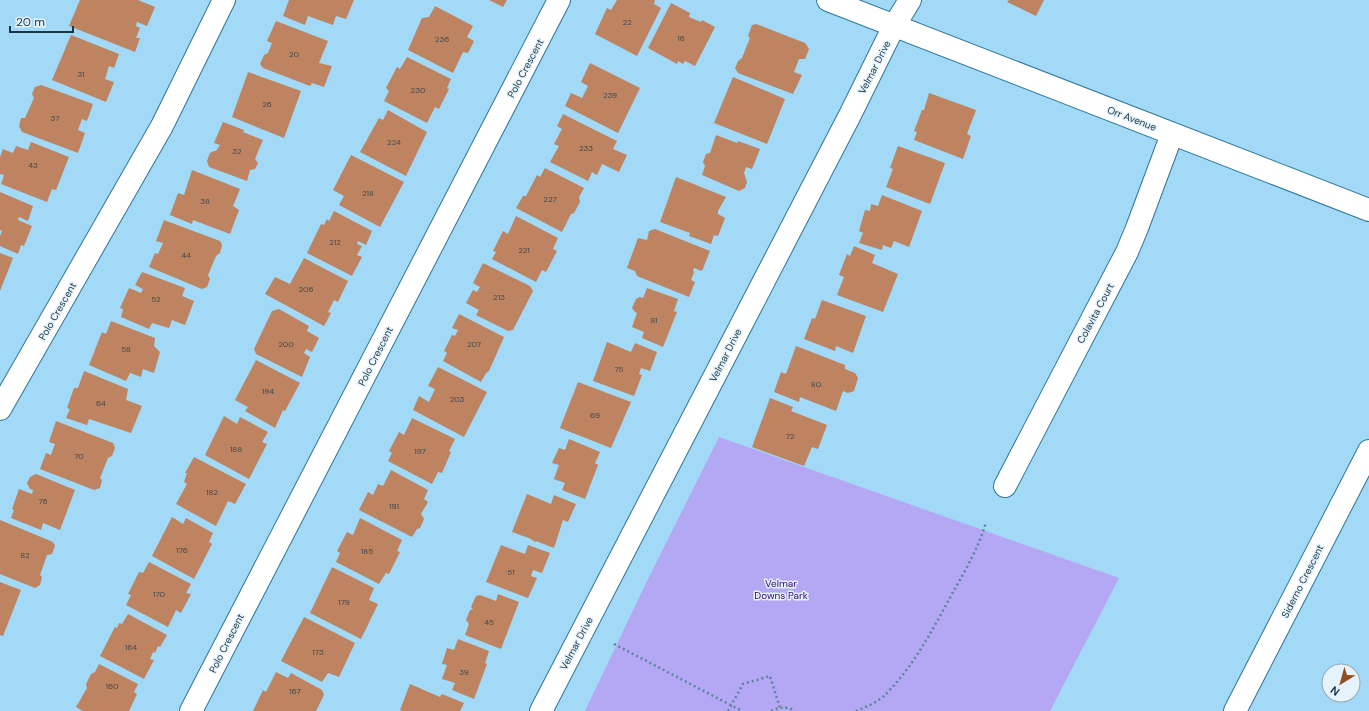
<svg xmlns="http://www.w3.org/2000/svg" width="1369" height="711" font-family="'DM Sans',sans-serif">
<rect width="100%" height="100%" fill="#a1d9f6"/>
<path fill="#b4a7f4" d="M719,437L1119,578L1050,711H585L648,579Z"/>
<path fill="#be8360" d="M80,0H138L155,7L147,26L137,22L136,26L140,28L136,38H140L135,52L69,26Z
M289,0H354L346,19L336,16L333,25L308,16L305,25L283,16Z
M489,0H507L503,7Z
M617,0H655L654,4L661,8L637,56L595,34L607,8L611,10Z
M1009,0H1044L1036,16L1007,2Z
M671,3L690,13L689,17L701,22L702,20L715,27L695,66L685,61L683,64L678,61L677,64L648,48Z
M435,6L473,26L467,37L474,41L468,53L463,52L453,73L408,50L422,18L429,17Z
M276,21L328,41L319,63L332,66L324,87L312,83L310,86L263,68L260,64L264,55L268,53L272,43L267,41Z
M756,24L805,43L809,49L805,59H799L794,72L802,75L793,94L738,73L735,68L738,61L742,58L750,38L748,36L752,25Z
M71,35L119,54L114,68L109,66L105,79L114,82L106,102L52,80Z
M407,57L451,79L447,88L449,89L439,109L435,107L427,123L384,101L389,91L386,88L397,67L400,69Z
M590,63L640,88L618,133L565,106L571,93L582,98L588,86L581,82Z
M248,72L301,91L284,138L232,117Z
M733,77L785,99L767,144L714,123Z
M41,85L93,104L87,121L82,119L78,130L85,133L78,153L22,132L19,126L21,118H25L34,98L32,94L35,87Z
M929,93L976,110L967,134L971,136L963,159L914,140L917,132L914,131L922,110H924Z
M388,110L427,132L406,176L360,152L379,118L383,120Z
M563,114L617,141L613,149L627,155L619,172L602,164L597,175L592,172L588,181L550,162L559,146L554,144L562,129L557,126Z
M223,122L244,130L243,132L263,140L255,159L258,163L255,169L250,170L247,181L209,167L207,161L210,153L214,151H216L220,145L214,143Z
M716,135L737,143L738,141L760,149L752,169L746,167L744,173L747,182L745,188L739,191L702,175L705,166L703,162L706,154L710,153Z
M31,142L69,157L56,190L52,189L47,202L1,184L4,175L0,174V157L3,149L13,153L16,146L28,150Z
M898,146L945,163L930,204L886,187L893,169L890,168Z
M351,155L404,182L380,227L339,205L344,196L333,190Z
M545,168L584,188L579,197L580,202L574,213L571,214L562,232L516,208L523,196H526L537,175L540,177Z
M192,170L240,189L233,206L239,210L230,234L193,220L192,224L170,215L178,193L184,195Z
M676,177L726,197L718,211V214L725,218L718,236L714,235L711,244L689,236L690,233L660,222Z
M0,192L33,206L28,221L19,217L18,220L32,226L24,246L21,245L18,254L0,246V236L2,231L0,230Z
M882,195L922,211L909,247L894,241L891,248L883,245L882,250L859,243L863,233L859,231L865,210L870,211L871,204L878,206Z
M334,211L372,231L366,245L358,241L357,244L362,246L357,255L362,257L352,276L307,253L321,224L324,225L327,219L329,221Z
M516,216L558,238L553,249L557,251L546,272L542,270L536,282L492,259L496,252L493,251L503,231L508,234Z
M164,220L220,241L222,245L220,253L216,256L208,275L210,279L207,287L202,289L149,267L155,253L158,254L163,243L156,241Z
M655,229L710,251L702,271L694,268L693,271L694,272L691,280L695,282L689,297L637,276L635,271L627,268L638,238L647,240L649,231Z
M854,246L875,255L872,263L898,274L883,312L837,295L844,277L839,275L847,254L850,256Z
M0,253L13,258L0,291Z
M304,258L348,281L338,302L334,300L328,312L331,313L324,326L265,294L275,277L290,284Z
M483,263L530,286L533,291L513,330L508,331L476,315L479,310L466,303L473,290L477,292L480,287L473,283Z
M142,272L185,288L182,296L194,301L185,325L172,320L169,328L152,323L149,329L121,317L123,309L120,308L129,288L141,293L143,289L135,285Z
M647,288L678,299L674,311L677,312L663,347L642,338L644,332L632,327L637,313L635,312L632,308L636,299L640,297L643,298Z
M822,300L866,316L853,353L836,346L835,351L804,339L812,318L815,319Z
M279,309L309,326L307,331L319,338L312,352L306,349L304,353L310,357L302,377L256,354L254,349L272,311Z
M459,314L504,337L489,371L486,373L481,382L443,361L447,353L444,351L452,335L455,336L458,330L452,328Z
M111,321L155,338L154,346L160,352L154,373L143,369L141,377L130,373L126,381L89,365L102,332L106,334Z
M607,342L631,352L635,343L657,352L650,371L641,368L639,374L642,375L634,396L593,381Z
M796,346L845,365V369L855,373L858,378L854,391L848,393L843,391L836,411L800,397L799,402L774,392L781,372L786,374Z
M256,360L300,383L285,411L283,410L275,428L245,411L248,407L235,400Z
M438,367L487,392L464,437L413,410L419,396L429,402L435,389L428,386Z
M84,371L128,389L126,400L142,406L131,433L89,419L87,425L66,418L70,409L67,408L74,388H78Z
M578,382L631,402L611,448L560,428Z
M770,398L793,407L791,411L827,425L818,449L812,447L804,466L752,447Z
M224,416L237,424L240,417L268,432L262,442L267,444L249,479L205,455Z
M412,418L455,439L449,451L451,452L442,473L438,472L432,484L388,461L392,453L389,451L399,432L404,435Z
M56,421L113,443L115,448L112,456L108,458L100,478L102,480L100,488L94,490L40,469L46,453L51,455L55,444L49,442Z
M569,439L600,452L595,463L598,465L585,499L562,490L565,483L554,479L559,465L552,463L559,448L565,450Z
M194,457L246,484L235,504L228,501L216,526L176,504L187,484L184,482L187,473H185Z
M391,470L428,490L424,499L428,502L421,514L424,519L420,528L417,529L412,537L359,510L368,492L373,495L378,484L383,486Z
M36,474L75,490L60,530L43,523L41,530L11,518L14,510L12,509L19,489L32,494L33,490L30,489L27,483L30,477Z
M527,494L551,504L554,495L576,504L568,522L563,520L554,548L536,541L535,542L531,539L512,532Z
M172,517L183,524L186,518L213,533L209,542L212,544L194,579L152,556Z
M360,518L402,540L397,551L400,552L389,574L386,573L379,584L336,562L340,553L337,551L347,532L353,535Z
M0,520L53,542L55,546L52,554L47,555L40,575L42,577L40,585L35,588L0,574Z
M501,545L525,554L528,545L550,553L542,573L533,570L531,576L537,578L528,598L486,582Z
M149,562L191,584L186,593L191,594L181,613L176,610L168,627L126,605L131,595L128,594L139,572L143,573Z
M332,567L374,588L369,600L378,604L361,639L310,613Z
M0,582L21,590L3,636L0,635Z
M498,594L519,602L501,649L465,635L469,624L466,620L470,610L473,609L471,607L476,596L480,595L496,601Z
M128,614L167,635L160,647L158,646L155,653L153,652L150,659L154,660L144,679L100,656L115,627L117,628L119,623L122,624Z
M304,617L355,643L339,677L328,673L322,682L281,661Z
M458,639L489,651L485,663L487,664L474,699L452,690L455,683L442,679L447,665L442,664L447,648L454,650Z
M99,664L138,684L134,692L137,694L129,711H83L76,707L87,688L86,684L91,674L95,672Z
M276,672L288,678L291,673L322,690L324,695L316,711H253L263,690L266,692Z
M410,684L440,697L442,694L464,703L460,711H403L400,710Z"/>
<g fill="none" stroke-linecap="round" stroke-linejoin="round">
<defs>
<path id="minor" d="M828,0L1369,210
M0,409L162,126L224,0
M1005,486L1127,252L1137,228L1172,134
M191,711L559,0
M541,711L850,115L894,26L910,0
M1235,711L1369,451"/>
</defs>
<use href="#minor" stroke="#2d7697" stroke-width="24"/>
<path stroke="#5b869b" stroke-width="2.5" stroke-dasharray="2 3" stroke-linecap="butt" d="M614,644L742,711
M728,711L743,684L770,676L780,708
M771,711C779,707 787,706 795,711
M856,711C866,707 878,702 885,695C914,666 933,629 952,594C965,571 979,547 986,522"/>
<use href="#minor" stroke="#fff" stroke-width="22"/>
</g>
<g text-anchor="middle" stroke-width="3" stroke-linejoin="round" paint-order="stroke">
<g font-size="8" fill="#42494b">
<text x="627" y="25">22</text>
<text x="681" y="41">16</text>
<text x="442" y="42">236</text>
<text x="294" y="57">20</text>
<text x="81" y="77">31</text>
<text x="418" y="93">230</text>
<text x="610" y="98">239</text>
<text x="267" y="107">26</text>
<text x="55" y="121">37</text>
<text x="394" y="145">224</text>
<text x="586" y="151">233</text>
<text x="237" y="154">32</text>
<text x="33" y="168">43</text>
<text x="368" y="196">218</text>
<text x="550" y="202">227</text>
<text x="205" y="204">38</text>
<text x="335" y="245">212</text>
<text x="524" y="253">221</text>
<text x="186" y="258">44</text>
<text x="306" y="292">206</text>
<text x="499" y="300">213</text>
<text x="156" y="302">52</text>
<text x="654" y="323">81</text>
<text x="286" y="347">200</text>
<text x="474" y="347">207</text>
<text x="126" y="352">58</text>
<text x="619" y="372">75</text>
<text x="816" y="387">80</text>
<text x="268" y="394">194</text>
<text x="457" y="402">203</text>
<text x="101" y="406">64</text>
<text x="595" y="418">69</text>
<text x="790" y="439">72</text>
<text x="236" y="452">188</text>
<text x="420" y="454">197</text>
<text x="79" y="459">70</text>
<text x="212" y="495">182</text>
<text x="43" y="504">76</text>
<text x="394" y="509">191</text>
<text x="182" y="553">176</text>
<text x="367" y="554">185</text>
<text x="25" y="558">82</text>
<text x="511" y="575">51</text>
<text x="159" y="597">170</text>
<text x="344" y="605">179</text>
<text x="489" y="625">45</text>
<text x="131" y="650">164</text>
<text x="318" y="655">173</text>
<text x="464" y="675">39</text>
<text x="112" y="689">160</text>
<text x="295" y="694">167</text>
</g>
<g font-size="10" fill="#183644" stroke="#e6f3fb">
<text transform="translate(874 67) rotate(-63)" y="4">Velmar Drive</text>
<text transform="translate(525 68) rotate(-62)" y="4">Polo Crescent</text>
<text transform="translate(1132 118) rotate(21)" y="4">Orr Avenue</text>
<text transform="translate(57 311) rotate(-60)" y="4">Polo Crescent</text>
<text transform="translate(1095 313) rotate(-62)" y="4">Colavita Court</text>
<text transform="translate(725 355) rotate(-63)" y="4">Velmar Drive</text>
<text transform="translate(375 356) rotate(-63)" y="4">Polo Crescent</text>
<text transform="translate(1302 581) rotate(-63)" y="4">Siderno Crescent</text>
<text transform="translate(226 643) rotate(-63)" y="4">Polo Crescent</text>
<text transform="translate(576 643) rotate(-62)" y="4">Velmar Drive</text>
</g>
<g font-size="10" fill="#31056f" stroke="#e6f3fb">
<text x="781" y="587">Velmar<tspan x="781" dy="12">Downs Park</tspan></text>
</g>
</g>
<g transform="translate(1341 683) rotate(217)"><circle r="19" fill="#e6f3fb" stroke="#94a7b2"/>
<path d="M0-3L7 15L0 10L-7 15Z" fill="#934f21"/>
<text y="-6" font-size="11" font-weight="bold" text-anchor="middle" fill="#183644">N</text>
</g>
<path d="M10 26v6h63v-6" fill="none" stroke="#183644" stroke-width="2"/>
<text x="16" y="26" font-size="12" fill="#183644" stroke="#e6f3fb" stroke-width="3" paint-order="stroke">20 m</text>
</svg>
